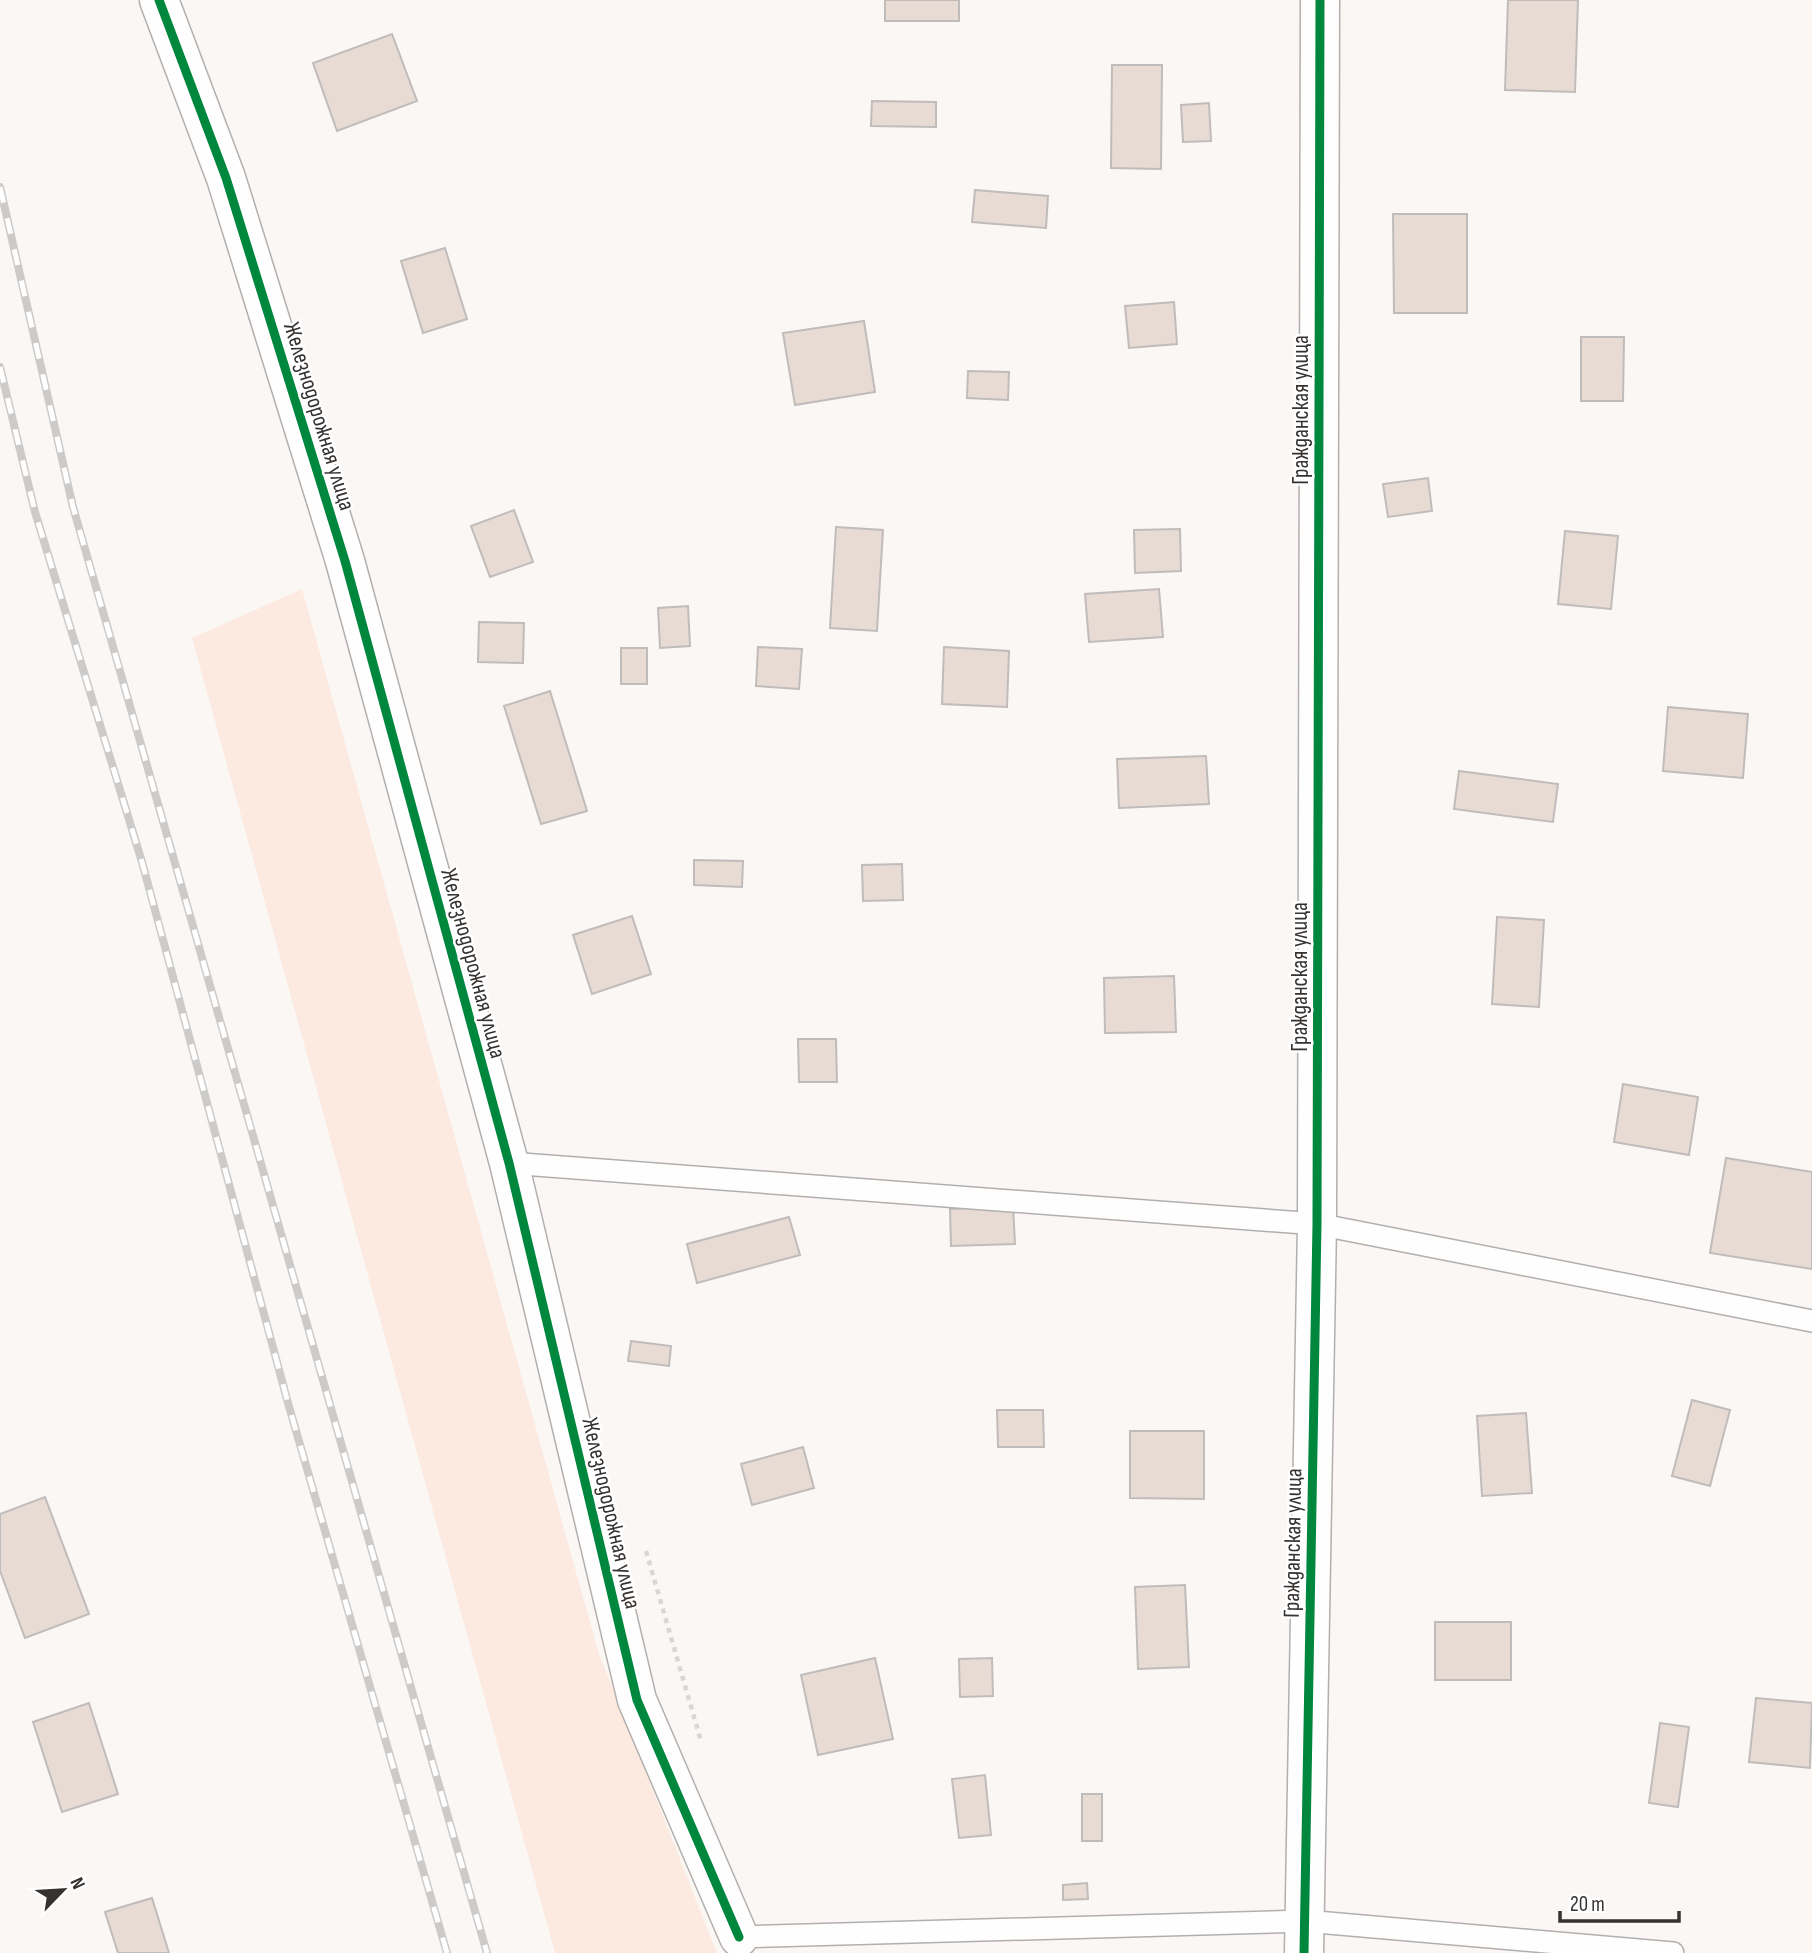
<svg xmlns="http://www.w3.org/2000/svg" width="1812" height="1953" font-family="'Sofia Sans Condensed',sans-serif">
<rect width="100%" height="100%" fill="#fbf7f5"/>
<path fill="#fceae0" d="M302,589L598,1651L717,1953H555L192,638Z"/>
<path fill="#e8dbd4" stroke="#bfbcbb" stroke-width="2" d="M885,0H959V21H885Z
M1508,0H1578L1575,92L1505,90Z
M392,34L417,101L337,131L313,63Z
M1112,65H1162L1161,169L1111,168Z
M872,101L936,102V127L871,126Z
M1209,103L1211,141L1183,142L1181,105Z
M975,190L1048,196L1046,228L972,222Z
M1393,214H1467V313H1394Z
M445,248L467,319L423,333L401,261Z
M1174,302L1177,344L1129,348L1125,306Z
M864,321L875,392L795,405L783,333Z
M1581,337H1624L1623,401H1581Z
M968,371L1009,372L1008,400L967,398Z
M1428,478L1432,511L1388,517L1383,484Z
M514,510L533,562L490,577L471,526Z
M836,527L883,530L877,631L830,628Z
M1180,529L1181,571L1135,573L1134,530Z
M1565,531L1618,536L1611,609L1558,604Z
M1159,589L1163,637L1089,642L1085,594Z
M688,606L690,646L660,648L658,608Z
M479,622L524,623L523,663L478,662Z
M758,647L802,649L799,689L756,686Z
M944,647L1009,651L1007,707L942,704Z
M621,648H647V684H621Z
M550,691L587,811L541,824L504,706Z
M1668,707L1748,714L1743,778L1663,771Z
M1206,756L1209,804L1119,808L1117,759Z
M1459,771L1558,784L1553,822L1454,809Z
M694,860L743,861L742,887L694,885Z
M902,864L903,900L863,901L862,865Z
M632,916L651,974L592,994L573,935Z
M1497,917L1544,920L1539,1007L1492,1004Z
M1174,976L1176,1032L1105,1033L1104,978Z
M798,1039H836L837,1082H799Z
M1623,1084L1698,1097L1689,1155L1614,1142Z
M1726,1158L1812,1172V1269L1710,1253Z
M1013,1206L1015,1244L951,1246L950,1209Z
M789,1217L800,1255L697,1283L687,1244Z
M631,1341L671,1346L669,1366L628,1361Z
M1692,1400L1730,1410L1710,1486L1672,1476Z
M997,1410H1043L1044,1447H998Z
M1526,1413L1532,1493L1482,1496L1477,1416Z
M1130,1431H1204V1499L1130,1498Z
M803,1447L814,1488L752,1505L741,1464Z
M45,1497L89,1614L25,1638L0,1571V1514Z
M1185,1585L1189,1667L1138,1669L1135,1587Z
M1435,1622H1511V1680H1435Z
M875,1658L893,1739L818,1755L801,1675Z
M992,1658L993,1696L960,1697L959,1659Z
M1756,1698L1812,1703L1810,1768L1749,1762Z
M89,1703L118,1794L62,1812L33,1722Z
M1660,1723L1689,1727L1678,1807L1649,1803Z
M985,1775L991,1835L959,1838L952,1779Z
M1082,1794H1102V1841H1082Z
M1087,1883L1088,1899L1063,1900V1885Z
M152,1898L169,1953H118L105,1912Z"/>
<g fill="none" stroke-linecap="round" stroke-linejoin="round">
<defs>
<path id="service" d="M509,1163L1317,1224L1812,1321
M739,1937L1305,1921L1673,1953"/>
<path id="minor" d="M159,0L226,178L345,561L509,1163L637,1700L739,1937"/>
<path id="tertiary" d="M1304,1953L1317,1224L1320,0"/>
</defs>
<use href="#service" stroke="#b2afae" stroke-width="24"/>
<use href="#minor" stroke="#b2afae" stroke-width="41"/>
<use href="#tertiary" stroke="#b2afae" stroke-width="41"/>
<path stroke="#d9d7d6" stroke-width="4.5" stroke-dasharray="5 5" stroke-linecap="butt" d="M646,1551L701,1741"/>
<use href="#service" stroke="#fefefe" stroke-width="21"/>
<use href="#minor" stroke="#fefefe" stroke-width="38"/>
<use href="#tertiary" stroke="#fefefe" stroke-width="38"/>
<defs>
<path id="rail" d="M0,187L73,507L487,1953
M0,367L35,512L142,862L288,1403L447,1953"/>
</defs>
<use href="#rail" stroke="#cccbca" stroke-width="8"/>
<use href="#rail" stroke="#fff" stroke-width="5" stroke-dasharray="16" stroke-linecap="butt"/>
<defs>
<path id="cycleway" d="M159,0L226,178L345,561L509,1163L637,1700L739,1937
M1304,1953L1317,1224L1320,0"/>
</defs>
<use href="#cycleway" stroke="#fff" stroke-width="13"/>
<use href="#cycleway" stroke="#00873e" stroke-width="9"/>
</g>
<g text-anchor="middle" stroke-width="5" stroke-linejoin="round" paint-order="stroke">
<g font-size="23" fill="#353230" stroke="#fff">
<text transform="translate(1300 410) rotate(-90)" y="8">Гражданская улица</text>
<text transform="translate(320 416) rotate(73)" y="8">Железнодорожная улица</text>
<text transform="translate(474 963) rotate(75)" y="8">Железнодорожная улица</text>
<text transform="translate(1299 977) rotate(-90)" y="8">Гражданская улица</text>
<text transform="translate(612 1513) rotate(77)" y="8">Железнодорожная улица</text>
<text transform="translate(1292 1543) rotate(-89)" y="8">Гражданская улица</text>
</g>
</g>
<g transform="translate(63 1890) rotate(65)" stroke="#ffffff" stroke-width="5" paint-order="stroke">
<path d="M0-5L12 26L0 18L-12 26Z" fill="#353230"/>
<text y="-10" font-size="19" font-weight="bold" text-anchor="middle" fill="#353230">N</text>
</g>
<path d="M1560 1911v10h119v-10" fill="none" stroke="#353230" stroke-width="3.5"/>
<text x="1570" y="1911" font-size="21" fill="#353230" stroke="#ffffff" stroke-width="5" paint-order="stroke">20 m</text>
</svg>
